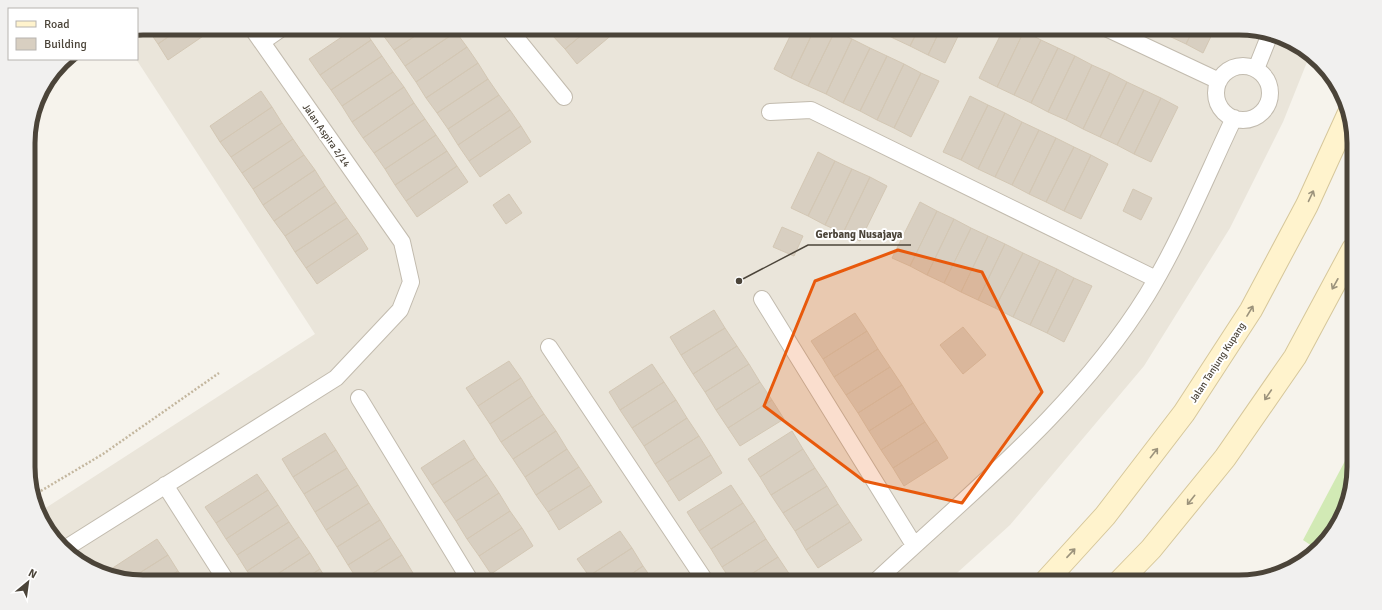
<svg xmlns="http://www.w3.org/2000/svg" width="1382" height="610" font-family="Signika,sans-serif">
<rect width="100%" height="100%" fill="#f6f3ec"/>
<path fill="#eae5da" d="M143,28H1239L1283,37L1309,57L1283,122L1230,228L1144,366L1010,525L947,582H143L99,573L52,537L41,511L315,334L136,59L137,29Z"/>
<path fill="#d2eab5" d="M1354,444V467L1345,511L1315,548L1303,540Z"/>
<path fill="#d8cfc1" stroke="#d3c7b4" d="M147,28H181L158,44Z
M181,28H215L168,60L158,44Z
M355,28H363L371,40L320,75L309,59Z
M379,28H393L383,35Z
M393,28H427L394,50L383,35Z
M427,28H454L456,32L405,66L394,50Z
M546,28H561L552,35Z
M561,28H590L565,49L552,35Z
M590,28H620L577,64L565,49Z
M794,28H815L791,78L774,69Z
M815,28H830L835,31L808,86L791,78Z
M877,28H898L893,38L876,29Z
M898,28H919L910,46L893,38Z
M919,28H941L928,55L910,46Z
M941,28H962L945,63L928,55Z
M1004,28H1017L1024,31L997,87L979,78Z
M1152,28H1173L1169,36Z
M1173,28H1194L1186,44L1169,36Z
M1194,28H1215L1203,53L1186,44Z
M835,31L852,39L826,94L808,86Z
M1024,31L1041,40L1014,95L997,87Z
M456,32L467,47L416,82L405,66Z
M852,39L870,48L843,103L826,94Z
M371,40L382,56L331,90L320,75Z
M1041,40L1058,48L1031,103L1014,95Z
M467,47L478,63L426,98L416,82Z
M870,48L887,56L860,111L843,103Z
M1058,48L1075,56L1048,112L1031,103Z
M382,56L393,72L342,106L331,90Z
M887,56L904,64L877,120L860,111Z
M1075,56L1092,65L1066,120L1048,112Z
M478,63L488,79L437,113L426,98Z
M904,64L921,73L894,128L877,120Z
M1092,65L1110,73L1083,129L1066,120Z
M393,72L404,87L352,122L342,106Z
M921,73L939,81L911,137L894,128Z
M1110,73L1127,82L1100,137L1083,129Z
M488,79L499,95L448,129L437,113Z
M1127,82L1144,90L1117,145L1100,137Z
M404,87L414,103L363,138L352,122Z
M1144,90L1161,98L1134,154L1117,145Z
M261,91L272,107L220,142L210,126Z
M499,95L510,110L458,145L448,129Z
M970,96L988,105L961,160L943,152Z
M1161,98L1178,107L1151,162L1134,154Z
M414,103L425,119L374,153L363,138Z
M988,105L1005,113L978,169L961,160Z
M272,107L282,123L231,157L220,142Z
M510,110L521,126L469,161L458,145Z
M1005,113L1022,122L995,177L978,169Z
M425,119L436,135L385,169L374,153Z
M1022,122L1039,130L1012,185L995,177Z
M282,123L293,139L242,173L231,157Z
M521,126L531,142L480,177L469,161Z
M1039,130L1056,138L1029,194L1012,185Z
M436,135L447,151L395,185L385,169Z
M1056,138L1074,147L1046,202L1029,194Z
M293,139L304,155L253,189L242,173Z
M1074,147L1091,155L1064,211L1046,202Z
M447,151L457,166L406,201L395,185Z
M818,152L835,161L808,216L791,208Z
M304,155L315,170L263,205L253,189Z
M1091,155L1108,164L1081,219L1064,211Z
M835,161L852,169L825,225L808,216Z
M457,166L468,182L417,217L406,201Z
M852,169L870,177L843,233L825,225Z
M315,170L325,186L274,221L263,205Z
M870,177L887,186L860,241L843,233Z
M325,186L336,202L285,236L274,221Z
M1133,189L1152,198L1141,220L1123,211Z
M509,194L522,213L506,224L493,205Z
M336,202L347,218L295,252L285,236Z
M920,202L937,211L910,266L892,258Z
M937,211L954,219L927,275L910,266Z
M347,218L358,233L306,268L295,252Z
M954,219L971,228L944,283L927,275Z
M782,227L803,236L794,256L773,247Z
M971,228L988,236L961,292L944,283Z
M358,233L368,249L317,284L306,268Z
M988,236L1005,244L978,300L961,292Z
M1005,244L1023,253L995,308L978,300Z
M1023,253L1040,261L1013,317L995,308Z
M1040,261L1057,269L1030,325L1013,317Z
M1057,269L1074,278L1047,333L1030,325Z
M1074,278L1092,286L1064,342L1047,333Z
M714,310L725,328L681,355L670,337Z
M855,313L867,331L823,359L811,341Z
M963,327L986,355L963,374L940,345Z
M725,328L737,346L693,374L681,355Z
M867,331L878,349L834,377L823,359Z
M737,346L749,364L705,392L693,374Z
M878,349L890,367L846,395L834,377Z
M509,361L521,378L478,406L466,388Z
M652,364L664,382L620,410L609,392Z
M749,364L760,382L716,410L705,392Z
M890,367L902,385L858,413L846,395Z
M521,378L532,396L490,424L478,406Z
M664,382L676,400L632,428L620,410Z
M760,382L772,400L728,428L716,410Z
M902,385L913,403L869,431L858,413Z
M532,396L544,414L501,442L490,424Z
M676,400L687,418L644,446L632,428Z
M772,400L784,419L740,446L728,428Z
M913,403L925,422L881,450L869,431Z
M544,414L556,431L513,459L501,442Z
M687,418L699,436L655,464L644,446Z
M925,422L937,440L893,468L881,450Z
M556,431L567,449L525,477L513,459Z
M792,431L803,449L760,477L748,459Z
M325,433L336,450L293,477L282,459Z
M699,436L711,455L667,482L655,464Z
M464,440L475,458L432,485L421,468Z
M937,440L948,458L904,486L893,468Z
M567,449L579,467L536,495L525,477Z
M803,449L815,468L771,495L760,477Z
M336,450L347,468L304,494L293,477Z
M711,455L722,473L679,501L667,482Z
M475,458L487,475L444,503L432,485Z
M579,467L591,485L548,512L536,495Z
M347,468L358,485L315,512L304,494Z
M815,468L827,486L783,513L771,495Z
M257,474L268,490L216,523L205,507Z
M487,475L499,493L456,521L444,503Z
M358,485L369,503L326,530L315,512Z
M591,485L602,502L559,530L548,512Z
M731,485L743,503L699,531L687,512Z
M827,486L838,504L795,531L783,513Z
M268,490L278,505L226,539L216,523Z
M499,493L510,511L467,539L456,521Z
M369,503L380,520L337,547L326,530Z
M743,503L755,521L711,549L699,531Z
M838,504L850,522L806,550L795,531Z
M278,505L289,522L237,555L226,539Z
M510,511L522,528L479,556L467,539Z
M380,520L391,538L348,565L337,547Z
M755,521L766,539L722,567L711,549Z
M289,522L299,537L247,571L237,555Z
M850,522L862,540L818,568L806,550Z
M522,528L533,546L491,574L479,556Z
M620,531L632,548L589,576L577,559Z
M299,537L310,553L265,582H255L247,571Z
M391,538L402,555L359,582L348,565Z
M157,539L168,555L130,579L106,575L105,573Z
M766,539L778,557L739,582H732L722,567Z
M632,548L643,566L620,582H593L589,576Z
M310,553L320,569L300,582H265Z
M168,555L178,571L161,582H143L130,579Z
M402,555L413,573L399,582H359Z
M778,557L790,575L780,582H739Z
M643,566L654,582H620Z
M320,569L328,582H300Z
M178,571L186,582H161Z
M413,573L419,582H399Z
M554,575L558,582H544Z
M790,575L794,582H780Z"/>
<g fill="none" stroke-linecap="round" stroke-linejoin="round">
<defs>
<path id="street" d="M508,28L564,97
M1106,28L1219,81
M262,42L282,28
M1216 93a27 27 0 1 1 54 0a27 27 0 1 1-54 0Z
M1256,69L1270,34
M770,112L811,110L1156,279
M762,299L914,545
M549,347L706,582
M359,398L471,582
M165,485L227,582
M66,548L336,378L400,310L411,282L402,242L252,28
M875,582C971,492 1077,408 1147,295C1181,239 1206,177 1234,118"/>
<path id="secondary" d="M1045,582L1105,516L1184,413L1251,310L1307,205L1348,115
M1119,582L1151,549L1225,458L1295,357L1353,249"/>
</defs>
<use href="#street" stroke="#c2bbae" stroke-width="18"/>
<use href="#secondary" stroke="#d6c79b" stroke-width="24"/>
<path stroke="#c4b79f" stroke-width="2.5" stroke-dasharray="2 2" stroke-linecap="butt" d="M34,495L103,454L219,373"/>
<use href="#street" stroke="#fff" stroke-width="16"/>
<use href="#secondary" stroke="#fff3cd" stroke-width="22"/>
</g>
<defs><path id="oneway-shaft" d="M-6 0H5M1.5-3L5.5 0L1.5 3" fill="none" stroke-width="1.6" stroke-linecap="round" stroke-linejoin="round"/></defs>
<g stroke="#9c937c">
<use href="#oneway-shaft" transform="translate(1311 196) rotate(-65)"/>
<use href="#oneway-shaft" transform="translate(1335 284) rotate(119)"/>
<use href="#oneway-shaft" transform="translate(1250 311) rotate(-59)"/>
<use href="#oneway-shaft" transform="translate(1268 395) rotate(124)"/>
<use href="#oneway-shaft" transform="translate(1154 453) rotate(-52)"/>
<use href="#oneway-shaft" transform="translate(1191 500) rotate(129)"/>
<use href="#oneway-shaft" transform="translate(1071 553) rotate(-47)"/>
</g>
<path fill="#e8590c" fill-opacity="0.2" stroke="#e8590c" stroke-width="3" stroke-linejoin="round" d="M898,250L982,272L1042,392L962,503L864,481L764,406L815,281Z"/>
<g text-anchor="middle" stroke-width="4" stroke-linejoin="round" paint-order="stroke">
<g font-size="10" fill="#4b4439" stroke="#fff">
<text transform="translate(327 135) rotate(55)" y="4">Jalan Aspira 2/14</text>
<text transform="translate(1217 362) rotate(-57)" y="4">Jalan Tanjung Kupang</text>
</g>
</g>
<path d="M0 0H1382V610H0ZM143 35H1239A108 108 0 0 1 1347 143V467A108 108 0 0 1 1239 575H143A108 108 0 0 1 35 467V143A108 108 0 0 1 143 35Z" fill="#f1f0ef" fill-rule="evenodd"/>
<path fill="none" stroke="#4b4439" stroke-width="5" d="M143 35H1239A108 108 0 0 1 1347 143V467A108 108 0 0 1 1239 575H143A108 108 0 0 1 35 467V143A108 108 0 0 1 143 35Z"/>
<path fill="none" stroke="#4b4439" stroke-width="1.5" d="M739 281L808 245H911"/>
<circle fill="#4b4439" stroke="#fff" stroke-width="1.5" cx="739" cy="281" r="4"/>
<g font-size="11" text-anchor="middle" font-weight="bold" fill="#4b4439" stroke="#fff" stroke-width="4" stroke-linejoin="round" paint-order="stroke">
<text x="859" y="238">Gerbang Nusajaya</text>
</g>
<rect x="8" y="8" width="130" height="52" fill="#ffffff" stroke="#b7b4b0"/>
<rect x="16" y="21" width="20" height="6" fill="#fff3cd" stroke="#b7b4b0"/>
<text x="44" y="28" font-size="12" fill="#4b4439">Road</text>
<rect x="16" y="38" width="20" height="12" fill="#d8cfc1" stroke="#b7b4b0"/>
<text x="44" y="48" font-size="12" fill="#4b4439">Building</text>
<g transform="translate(28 582) rotate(29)" stroke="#ffffff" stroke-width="3" paint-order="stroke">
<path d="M0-3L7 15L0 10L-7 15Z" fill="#4b4439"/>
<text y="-6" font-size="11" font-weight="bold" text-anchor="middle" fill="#4b4439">N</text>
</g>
</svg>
